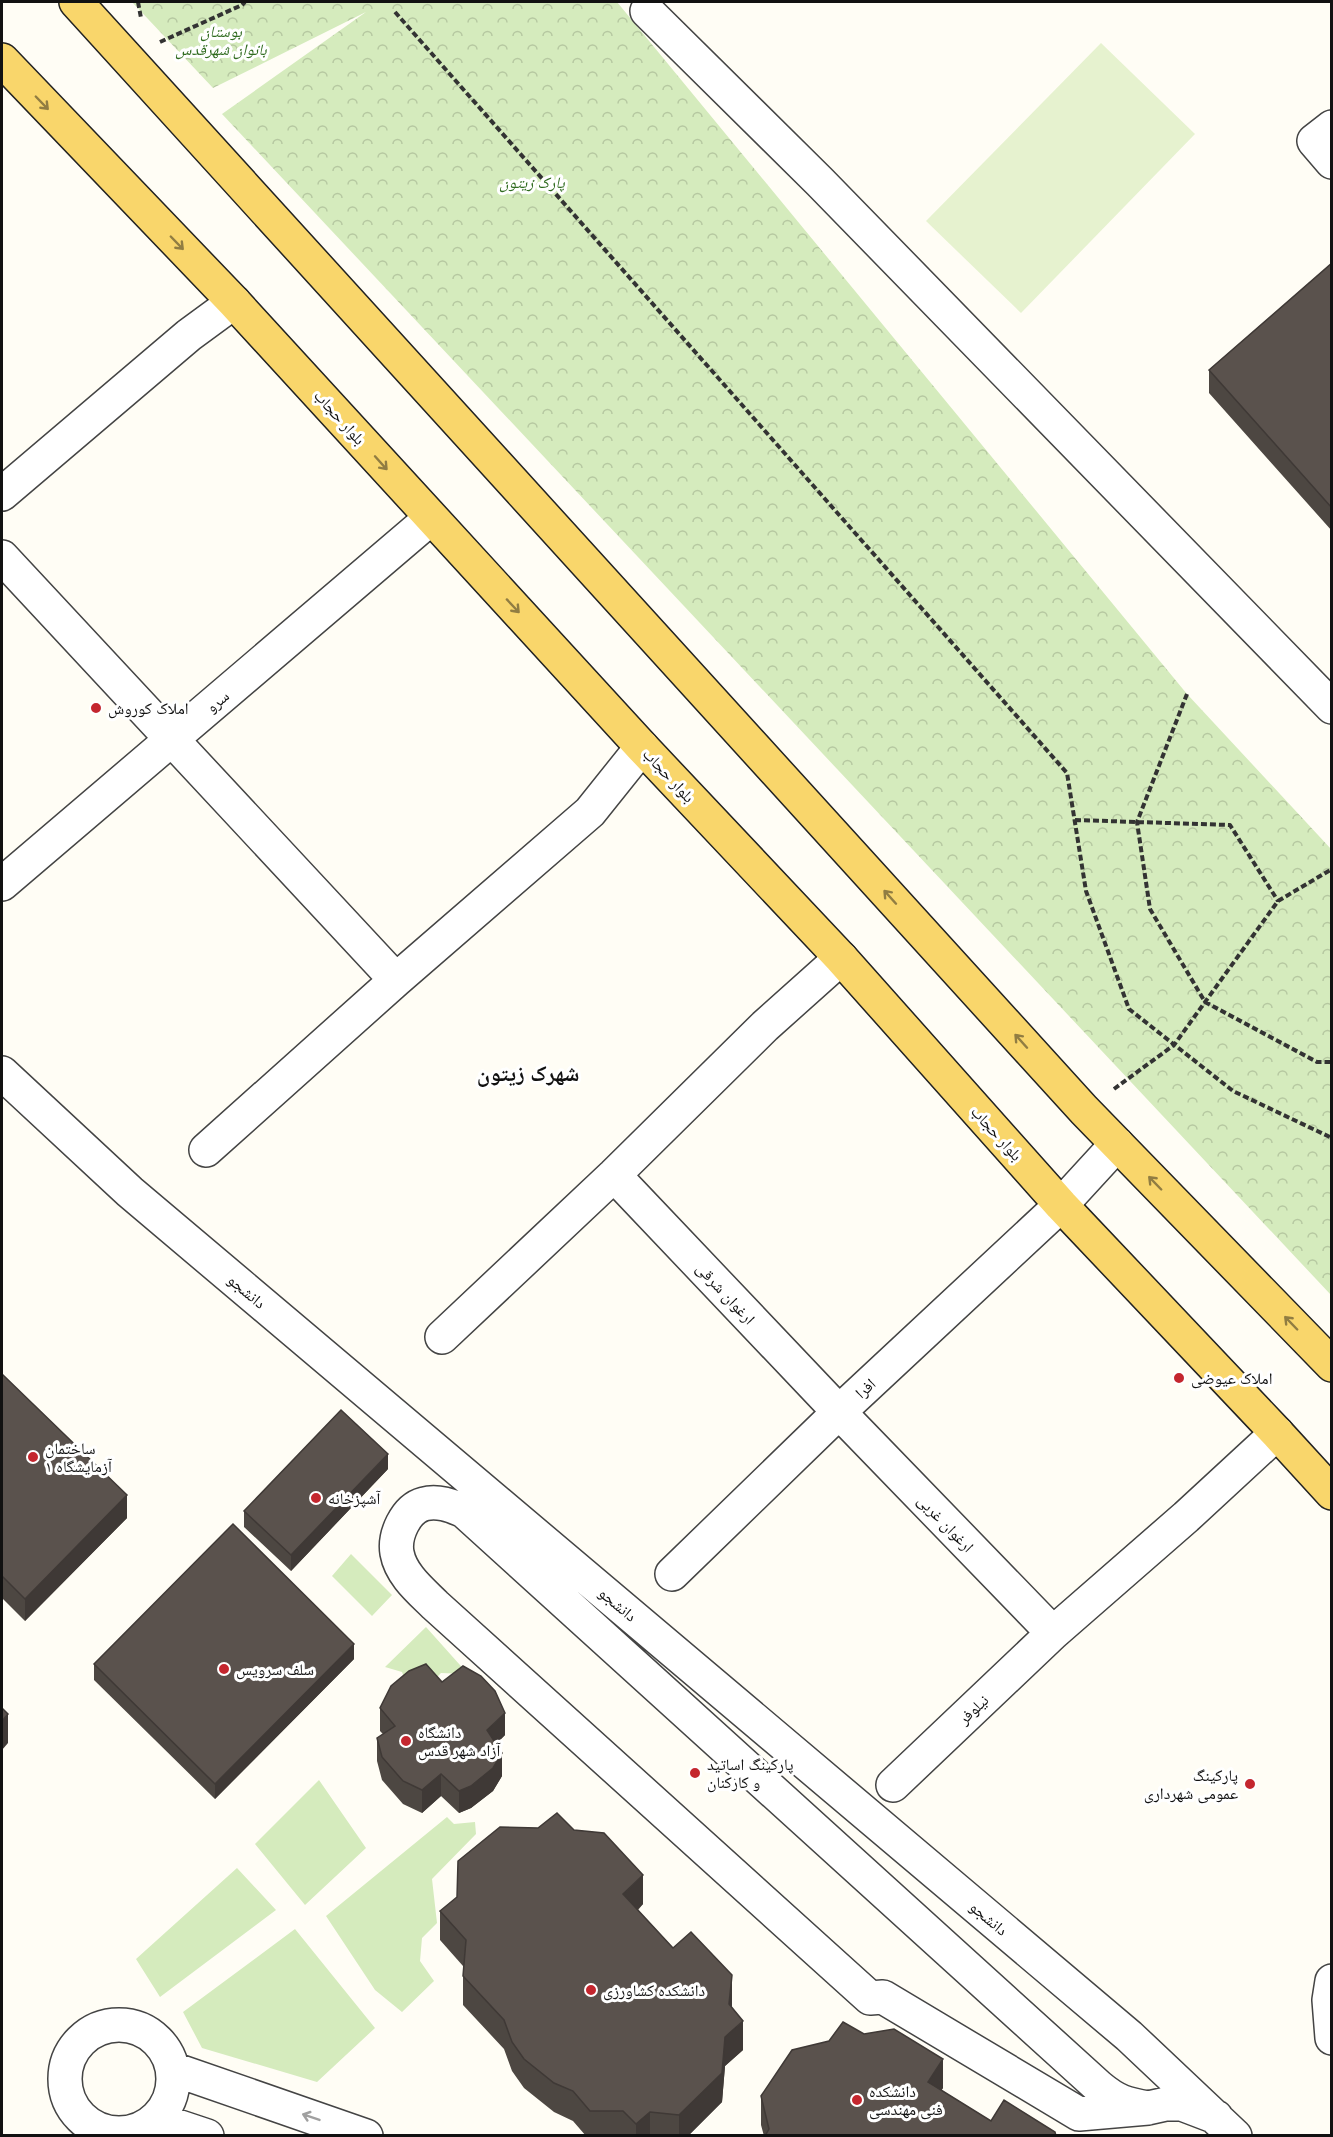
<svg xmlns="http://www.w3.org/2000/svg" width="1333" height="2137" font-family="'Noto Serif','Noto Naskh Arabic',serif">
<defs>
<pattern id="park-crowns" width="20" height="18" patternUnits="userSpaceOnUse" patternTransform="scale(1.5)"><rect width="20" height="18" fill="#d5ebbd"/><path d="M2 6a3 3 0 1 1 6 0M12 15a3 3 0 1 1 6 0" fill="none" stroke="#b6c8a1"/></pattern>
</defs>
<rect width="100%" height="100%" fill="#fffdf5"/>
<path fill="#d5ebbd" d="M351,1554L392,1595L372,1616L332,1576Z
M426,1627L468,1674L441,1673L431,1683L405,1680L402,1672L385,1667Z
M319,1780L366,1848L305,1905L255,1844Z
M447,1817L454,1824L475,1822L476,1834L432,1879L437,1923L422,1938L420,1961L434,1981L402,2012L375,1990L326,1916Z
M237,1868L276,1910L160,1997L136,1959Z
M295,1929L375,2028L317,2082L202,2048L183,2012Z"/>
<path fill="url(#park-crowns)" d="M132,2H617L1187,694L1331,849V1295L222,114L366,12L213,88Z"/>
<path fill="#e6f2cf" d="M1101,43L1195,134L1021,313L926,221Z"/>
<g fill="none" stroke-linecap="round" stroke-linejoin="round">
<defs>
<path id="minor" d="M647,11L820,182L1332,707
M1332,127L1314,141L1332,162
M2,494L189,335L234,302
M2,557L396,980
M2,884L431,518
M2,1073L130,1192L1129,2036L1235,2136
M206,1150L396,980L590,812L642,747
M614,1175L839,1412L1053,1633
M442,1337L614,1175L765,1026L841,958
M672,1574L839,1412L1061,1205L1117,1144
M893,1785L1053,1633L1186,1517L1277,1433
M1332,1981L1329,2000L1332,2038
M65 2079a54 54 0 1 1 108 0a54 54 0 1 1-108 0Z
M173,2069L366,2136
M1148,2108C1126,2104 1117,2102 1099,2087L464,1511C452,1506 438,1500 424,1504C405,1509 394,1536 397,1553C401,1575 421,1591 435,1605L870,1998L883,1997L1079,2114L1148,2108L1166,2104H1182L1216,2117
M156,2119L207,2136"/>
<path id="major" d="M76,2L1084,1110L1332,1365
M2,60L234,302L642,747L841,958L1061,1205L1277,1433L1332,1493"/>
</defs>
<use href="#minor" stroke="#444" stroke-width="36"/>
<use href="#major" stroke="#222" stroke-width="36"/>
<path stroke="#333" stroke-width="4" stroke-dasharray="6 3" stroke-linecap="butt" d="M138,2L141,18
M395,12L1067,773L1086,891L1129,1009L1233,1091L1332,1138
M160,42L242,5L245,2
M1187,694L1137,822L1150,909L1205,1002L1317,1062H1332
M1075,820L1230,825L1278,901
M1114,1089L1174,1045L1278,901L1332,869"/>
<use href="#minor" stroke="#fff" stroke-width="33"/>
<use href="#major" stroke="#f9d66b" stroke-width="33"/>
</g>
<path fill="#4d4742" d="M1332,263V531L1209,393V370Z
M2,1374L127,1518L25,1621L2,1598Z
M388,1469L291,1571L244,1527V1511Z
M354,1659L215,1799L94,1680V1664Z
M442,1682L505,1735L496,1744L502,1776L493,1791L471,1808L459,1813L441,1796L422,1813L403,1804L382,1780L377,1761V1738L383,1734L380,1731V1708Z
M643,1904L638,1910L673,1948L732,2004V2007L743,2050L725,2066L722,2102L688,2136H586L573,2121L554,2112L524,2088L512,2071L504,2049L463,2005V1966L440,1940V1911Z
M943,2088L941,2090L991,2121L1056,2136H764L761,2125V2096Z"/>
<path fill="#3f3936" d="M388,1454V1469L291,1571V1555Z
M127,1495V1518L25,1621V1599Z
M354,1644V1659L215,1799V1784Z
M505,1713V1735L487,1753V1730Z
M8,1714V1743L2,1750V1721Z
M502,1753V1776L493,1791L471,1808L459,1813V1791Z
M441,1774V1796L422,1813V1790Z
M643,1875V1904L623,1923V1894Z
M732,1975V2004L729,2033V2004Z
M743,2021V2050L725,2066L722,2102L688,2136H679V2115L725,2037Z
M943,2059V2088L928,2111V2082Z
M650,2112V2136H636V2124Z"/>
<path fill="#5a524d" stroke="#3f3936" stroke-width="1.5" d="M1332,263V508L1209,370Z
M2,1374L127,1495L25,1599L2,1576Z
M341,1410L388,1454L291,1555L244,1511Z
M233,1524L354,1644L215,1784L94,1664Z
M426,1664L442,1682L463,1666L481,1676L495,1691L505,1713L487,1730L502,1753L493,1768L471,1786L459,1791L441,1774L422,1790L403,1781L382,1757L377,1738L395,1726L380,1708L391,1686L409,1671Z
M2,1708L8,1714L2,1721Z
M557,1813L574,1830L604,1833L643,1875L623,1894L673,1948L691,1932L732,1975L729,2004L743,2021L725,2037L722,2073L679,2115L650,2112L636,2124L623,2111H590L573,2091L554,2083L524,2059L512,2042L504,2020L463,1976L466,1940L440,1911L457,1897L458,1861L500,1827L538,1828Z
M843,2022L864,2034L894,2029L943,2059L928,2082L991,2121L1004,2100L1055,2132L1056,2136H765L769,2129L761,2096L792,2050L829,2041Z"/>
<defs><path id="oneway-shaft" d="M-6 0H5M1.5-3L5.5 0L1.5 3" fill="none" stroke-width="1.6" stroke-linecap="round" stroke-linejoin="round" transform="scale(1.5)"/></defs>
<g stroke="#917d42">
<use href="#oneway-shaft" transform="translate(42 103) rotate(46)"/>
<use href="#oneway-shaft" transform="translate(177 243) rotate(46)"/>
<use href="#oneway-shaft" transform="translate(381 463) rotate(48)"/>
<use href="#oneway-shaft" transform="translate(513 606) rotate(47)"/>
<use href="#oneway-shaft" transform="translate(890 897) rotate(-132)"/>
<use href="#oneway-shaft" transform="translate(1021 1041) rotate(-132)"/>
<use href="#oneway-shaft" transform="translate(1155 1183) rotate(-134)"/>
<use href="#oneway-shaft" transform="translate(1291 1323) rotate(-134)"/>
</g>
<use stroke="#a0a0a0" href="#oneway-shaft" transform="translate(311 2117) rotate(-161)"/>
<g fill="#c4262e" stroke="#fff" stroke-width="2">
<circle cx="96" cy="708" r="6"/>
<circle cx="1179" cy="1378" r="6"/>
<circle cx="33" cy="1457" r="6"/>
<circle cx="316" cy="1498" r="6"/>
<circle cx="224" cy="1669" r="6"/>
<circle cx="406" cy="1741" r="6"/>
<circle cx="695" cy="1773" r="6"/>
<circle cx="1250" cy="1784" r="6"/>
<circle cx="591" cy="1990" r="6"/>
<circle cx="857" cy="2100" r="6"/>
</g>
<g text-anchor="middle" stroke-width="6" stroke-linejoin="round" paint-order="stroke">
<g font-size="16" font-style="italic" fill="#2f6b1f" stroke="#fff">
<text x="221" y="37">بوستان<tspan x="221" dy="18">بانوان شهرقدس</tspan></text>
<text x="532" y="188">پارک زیتون</text>
</g>
<g font-size="16" fill="#111" stroke="#fff">
<text transform="translate(340 417) rotate(48)" y="6">بلوار حجاب</text>
<text transform="translate(217 701) rotate(-40)" y="6">سرو</text>
<text transform="translate(669 775) rotate(47)" y="6">بلوار حجاب</text>
<text transform="translate(997 1133) rotate(48)" y="6">بلوار حجاب</text>
<text transform="translate(247 1291) rotate(40)" y="6">دانشجو</text>
<text transform="translate(726 1293) rotate(47)" y="6">ارغوان شرقی</text>
<text transform="translate(865 1388) rotate(-43)" y="6">افرا</text>
<text transform="translate(946 1523) rotate(46)" y="6">ارغوان غربی</text>
<text transform="translate(618 1604) rotate(40)" y="6">دانشجو</text>
<text transform="translate(973 1709) rotate(-43)" y="6">نیلوفر</text>
<text transform="translate(989 1918) rotate(40)" y="6">دانشجو</text>
</g>
<g font-size="16" fill="#111" stroke="#fff" text-anchor="start">
<text x="108" y="714">املاک کوروش</text>
<text x="1191" y="1384">املاک عیوضی</text>
<text x="45" y="1454">ساختمان<tspan x="45" dy="18">آزمایشگاه ۱</tspan></text>
<text x="328" y="1504">آشپزخانه</text>
<text x="236" y="1675">سلف سرویس</text>
<text x="418" y="1738">دانشگاه<tspan x="418" dy="18">آزاد شهر قدس</tspan></text>
<text x="707" y="1770">پارکینگ اساتید<tspan x="707" dy="18">و کارکنان</tspan></text>
<text x="1238" y="1781" text-anchor="end">پارکینگ<tspan x="1238" dy="18">عمومی شهرداری</tspan></text>
<text x="603" y="1996">دانشکده کشاورزی</text>
<text x="869" y="2097">دانشکده<tspan x="869" dy="18">فنی مهندسی</tspan></text>
</g>
<g font-size="22" font-weight="bold" fill="#111" stroke="#fff">
<text x="528" y="1081">شهرک زیتون</text>
</g>
</g>
<rect width="1333" height="2137" fill="none" stroke="#111111" stroke-width="6"/>
</svg>
